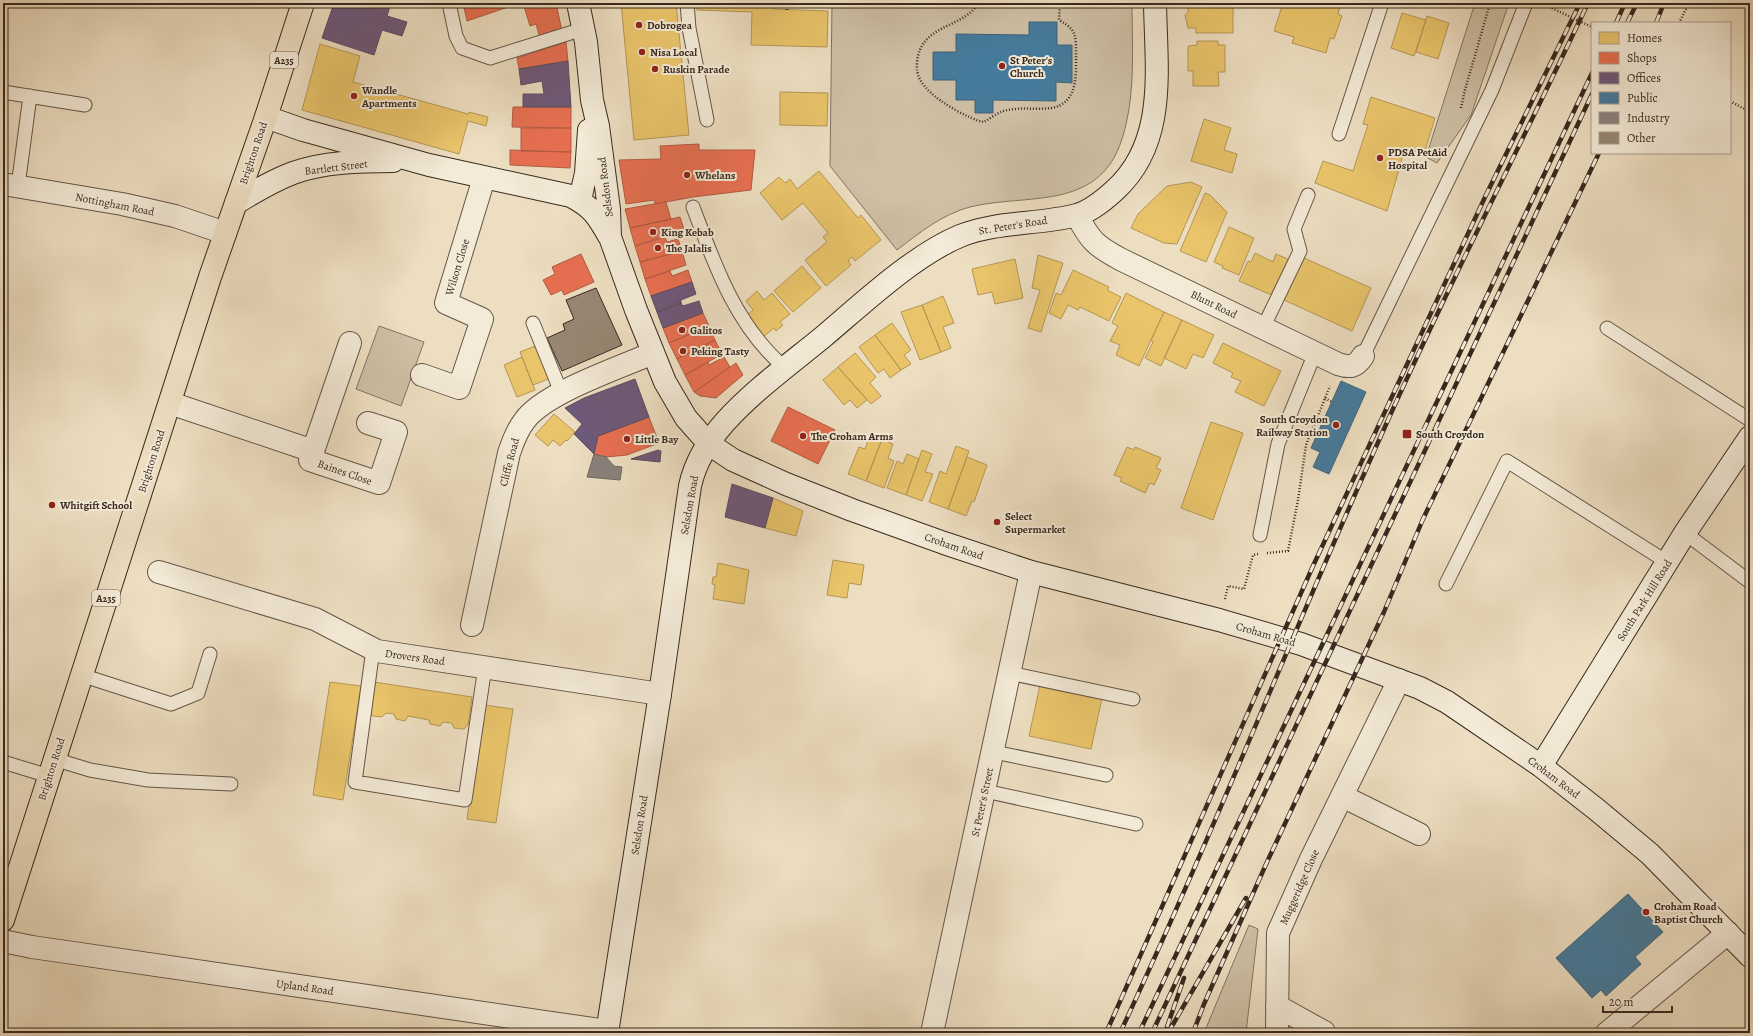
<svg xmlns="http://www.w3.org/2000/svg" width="1753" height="1036" font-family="Alegreya,serif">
<rect width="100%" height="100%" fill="#eddec1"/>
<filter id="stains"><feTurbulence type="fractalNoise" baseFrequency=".005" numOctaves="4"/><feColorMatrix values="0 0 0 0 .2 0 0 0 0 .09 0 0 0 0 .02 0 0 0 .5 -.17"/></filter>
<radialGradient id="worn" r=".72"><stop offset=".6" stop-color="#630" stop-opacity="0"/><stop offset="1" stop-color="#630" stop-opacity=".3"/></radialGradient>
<path fill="#cebfa5" stroke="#837462" d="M832,3H1132C1132,48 1136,95 1122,139C1099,212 1027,193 970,207C943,214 919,233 897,250L830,166Z
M1475,3H1509L1471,115L1437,163L1426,157Z
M379,326L424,342L401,406L356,389Z
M1249,925L1258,929L1246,1033H1204Z"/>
<path fill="#e9c46a" stroke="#b49654" d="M621,3H676L689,135L634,140Z
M697,3H773V9L828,11L827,47L751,45L752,12L697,10Z
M1188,3H1233V33H1196V28H1188L1185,15L1188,12Z
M1283,3H1341L1338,14L1342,16L1334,39L1330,38L1326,53L1292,43L1294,37L1274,31Z
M1402,13L1426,20L1414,56L1391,48Z
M1427,16L1449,23L1438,59L1416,52Z
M1197,41H1218V45H1225V72H1218L1219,86H1193V71H1188V46L1197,45Z
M320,44L360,56L353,82L468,114L469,112L488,117L486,126L468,121L459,154L302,110Z
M780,92L828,93L827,126L780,125Z
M1371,97L1435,118L1424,154L1405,148L1387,211L1315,183L1323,161L1353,171L1368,125L1363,124Z
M1204,119L1231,128L1224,150L1237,154L1232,173L1191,161Z
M819,171L858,218L861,215L881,240L855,261L852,257L848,260L851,265L826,286L805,260L827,242L823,237L828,233L803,203L782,220L760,193L779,177L785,183L790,179L797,189Z
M1191,182L1202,187L1177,244L1164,243L1131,228L1138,214L1167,186Z
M1205,193L1210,195L1227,212L1206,262L1180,251Z
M1229,227L1254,238L1239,275L1222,268L1223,266L1214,262Z
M1255,253L1273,262L1276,254L1290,260L1274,296L1239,281L1248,261L1251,262Z
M1038,255L1063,263L1041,332L1028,328L1040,290L1032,288Z
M1304,258L1371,288L1352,331L1284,300Z
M1015,259L1023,298L995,304L992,292L978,295L972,269Z
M802,266L821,288L793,312L774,291Z
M1073,270L1109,287L1107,290L1121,297L1109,321L1080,307L1078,310L1068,305L1061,319L1049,313L1056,293L1061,295Z
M757,291L764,300L772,293L790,314L780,322L783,325L776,331L774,328L763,337L745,317L753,310L746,301Z
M1126,293L1164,312L1139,366L1116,355L1120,345L1110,341L1118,326L1112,323Z
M943,296L954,323L943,327L951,348L941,352L922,305Z
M922,305L941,352L920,360L901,312Z
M1164,312L1182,320L1161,366L1145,358L1153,342L1151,340Z
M1182,320L1214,335L1203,358L1193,354L1186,369L1164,358Z
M892,323L911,350L904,355L911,364L901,370L875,335Z
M875,335L901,370L890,378L884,369L878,373L859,347Z
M1223,343L1281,371L1264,406L1235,392L1241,381L1231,377L1233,373L1213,363Z
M538,345L551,378L533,385L520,352Z
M855,353L876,377L870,383L881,396L871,404L838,367Z
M522,357L535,390L517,397L504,365Z
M838,367L867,400L857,408L850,400L844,405L823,380Z
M554,414L575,432L567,441L566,440L560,446L553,440L548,446L535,435Z
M1211,422L1243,433L1213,520L1181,508Z
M870,435L882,439L866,481L848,474L859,447L865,449Z
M882,439L893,444L888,458L894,461L884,488L866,481Z
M956,446L969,451L948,509L929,502L940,471L946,474Z
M1127,447L1134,450L1135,447L1161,458L1156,468L1161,470L1154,485L1150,483L1145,493L1120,481L1122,478L1114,475Z
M922,450L932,454L925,472L933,474L922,501L906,495Z
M907,454L919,459L906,495L887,488L897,461L903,464Z
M967,457L987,465L974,502L972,501L966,516L948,509Z
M773,498L803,511L796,536L765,528Z
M833,560L864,565L861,585L849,583L847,598L827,595Z
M718,563L749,570L744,604L713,599L715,585L712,584L713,577H716Z
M330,682L361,686L343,800L313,795Z
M374,682L472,697L468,725L464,729L454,728L452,723L443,722L440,726L430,724L429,720L408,716L405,721L396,719L394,714L386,713L382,717L372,716L370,711Z
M1040,685L1102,698L1091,749L1029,736Z
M484,705L513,709L496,823L467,819Z"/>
<path fill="#e76f51" stroke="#b25a42" d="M463,3H520L467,21Z
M523,3H556L562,31L540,38L536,24L530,26Z
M566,42L568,61L519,69L517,58Z
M513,107H571V128L512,127Z
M521,128H571V152L521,151Z
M699,144V150H755L751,190L693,197L655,204L654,200L626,204L619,160L661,159L660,146Z
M510,150L571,152L570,168L510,165Z
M666,202L671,219L630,228L625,209Z
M680,217L684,229L635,246L630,228Z
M665,237L667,242L678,239L682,251L640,262L635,246Z
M682,251L686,265L645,279L640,262Z
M581,254L594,282L564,295L562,290L551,295L543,280L555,274L552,267Z
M688,270L692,282L651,296L645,279L670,271L672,276Z
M703,313L709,326L669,343L663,328Z
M710,330L715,340L677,359L669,343L693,333L695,337Z
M715,340L722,354L685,375L677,359Z
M724,357L730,367L694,392L685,375L708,362L709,365Z
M736,363L743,375L716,398L700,396L694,392Z
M788,407L835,430L818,464L771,441Z
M649,417L659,443L627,455L606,457L594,454L598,436Z"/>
<path fill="#6d597a" stroke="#5d4b5f" d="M334,3H391L387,16L407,22L402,36L382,30L374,55L322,38Z
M568,61L571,107H523V94H544L542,81L521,85L519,69Z
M692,282L696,294L681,300V303L657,312L651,296Z
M699,301L703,313L663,328L657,312L681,303L683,306Z
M635,379L649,417L598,436L594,454L574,434L582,424L565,408L584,398Z
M658,450L661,451L660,462L631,459Z
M732,484L773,498L765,528L725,517Z"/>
<path fill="#457b9d" stroke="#416277" d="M1029,22H1057V45H1072V83L1056,82V101L993,100V113H975V100H956V80H933V52H956V34L1029,35Z
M1341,381L1366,392L1329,474L1313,467L1320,452L1311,448Z
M1628,894L1663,932L1635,957L1641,964L1606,996L1601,990L1592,998L1556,958Z"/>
<path fill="#8a817c" stroke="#716760" d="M594,454L606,457L614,466L622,467L620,480L587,477Z"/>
<path fill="#968773" stroke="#38291f" d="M596,288L622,345L562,371L547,338L565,330L563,324L574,319L566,300Z"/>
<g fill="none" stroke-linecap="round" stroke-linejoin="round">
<defs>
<path id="lane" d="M449,3L456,36L462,48L490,58L583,29
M687,3L689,28L707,120
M3,92L85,105
M1339,134L1382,3
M18,186L30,96
M693,207C715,266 736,326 785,368
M533,323L561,392
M1263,328L1300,251L1294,229L1308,195
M1607,328L1750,420
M1363,356L1492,90L1526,3
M1685,533L1750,582
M1260,535L1278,444L1315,353
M1446,584L1507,461L1667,562
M373,649L355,782L465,800L485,667
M1009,673L1133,699
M81,675L171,704L198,693L210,654
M994,752L1106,775
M54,759L90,770L148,780L231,784
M3,762L49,776
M985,791L1136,824"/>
<path id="street" d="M3,184L122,204L175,216L225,233
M1077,215C1090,241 1096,246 1122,260L1338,364C1350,368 1356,367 1363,356
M422,375L459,388L482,319L446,303L484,178
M170,403L313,451L350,343
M313,451L310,460L379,483L396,432L368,423
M159,572L315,619L377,651L660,694
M472,625L509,453C513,441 517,430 525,420C546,392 619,368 653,353
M1342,796L1419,834
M3,941L32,947L607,1031
M1277,1006L1324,1032
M932,1033L1031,572
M1277,1033L1278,933L1311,859L1399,680
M1607,1033L1728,933"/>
<path id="secondary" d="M578,3L586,42L592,100L598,126L609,209L610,237L636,310L665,382L686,418L709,444L733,460L786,484L852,510L944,543L1031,572L1219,620L1301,644L1420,688L1447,702L1475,721L1541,766L1596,809L1650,854L1750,956
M266,117L303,130L429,165L571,196C592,207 597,215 609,236
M580,200L586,173L589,130
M236,203C254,192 272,181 293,173C323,162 361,161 393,161
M1541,766L1685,533L1750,437
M607,1033L660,694L690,486C695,463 709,440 725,422C754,390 790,364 823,337C862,304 914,255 960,236C997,221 1038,225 1077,215C1091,211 1103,201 1114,191C1168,143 1156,69 1155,3"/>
<path id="primary" d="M3,920L210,277L266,117L303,3"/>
</defs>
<use href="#lane" stroke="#655648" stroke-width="15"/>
<use href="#street" stroke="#655648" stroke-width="24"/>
<use href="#secondary" stroke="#38291f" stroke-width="24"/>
<use href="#primary" stroke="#38291f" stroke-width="24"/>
<path stroke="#38291f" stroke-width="2.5" stroke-dasharray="1 2" stroke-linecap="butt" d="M978,3C964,29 920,23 917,63C916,76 921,83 930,92C940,102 970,120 984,122C991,118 999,111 1008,110C1022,107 1037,110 1051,108C1078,104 1076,75 1076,55C1076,36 1077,30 1059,20L1060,3
M787,10V3
M1679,23L1689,3
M1730,101L1750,112
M1461,108L1465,90L1489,7L1488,3
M1325,398L1332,402
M1267,553L1288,551L1298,500L1306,445L1330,386
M1225,599L1228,586L1244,589L1253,555L1258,554"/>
<use href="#lane" stroke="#f3ead7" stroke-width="13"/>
<use href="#street" stroke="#f3ead7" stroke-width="22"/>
<use href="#secondary" stroke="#f3ead7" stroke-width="22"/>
<use href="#primary" stroke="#eddec1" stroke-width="22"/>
<defs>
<path id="rail" d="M1616,23L1625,3
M1627,23L1637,3
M1656,23L1664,3
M1167,1027L1184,978
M1106,1033L1313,566L1486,195L1580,3
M1120,1033C1213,834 1294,629 1384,429C1448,285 1521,145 1588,3
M1139,1033L1592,73
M1152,1033L1592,94
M1168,1033L1246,898
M1193,1033L1204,1004L1267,862L1384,612L1423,519L1599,153"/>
</defs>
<use href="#rail" stroke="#38291f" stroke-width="4.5"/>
<use href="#rail" stroke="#f3ead7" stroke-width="3" stroke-dasharray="9" stroke-linecap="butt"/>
<path stroke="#38291f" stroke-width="2.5" stroke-dasharray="1 2" stroke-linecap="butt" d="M1541,3L1592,27"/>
</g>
<g fill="#8f2418" stroke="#f3ead7" stroke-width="1.5">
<circle cx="639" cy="25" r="4"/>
<circle cx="642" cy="52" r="4"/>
<circle cx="1002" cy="66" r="4"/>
<circle cx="655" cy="69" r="4"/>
<circle cx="354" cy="96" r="4"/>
<circle cx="1380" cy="158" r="4"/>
<circle cx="687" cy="175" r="4"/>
<circle cx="653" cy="232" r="4"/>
<circle cx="658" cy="248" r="4"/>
<circle cx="682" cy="330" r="4"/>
<circle cx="683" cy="351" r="4"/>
<circle cx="1336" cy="425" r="4"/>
<rect x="1402" y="429" width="10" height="10" rx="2"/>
<circle cx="803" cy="436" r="4"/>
<circle cx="627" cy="439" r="4"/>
<circle cx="52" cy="505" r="4"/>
<circle cx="997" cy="522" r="4"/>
<circle cx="1646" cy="912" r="4"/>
</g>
<g text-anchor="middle" stroke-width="4" stroke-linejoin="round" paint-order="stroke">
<g fill="#f3ead7" stroke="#706356" stroke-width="1">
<rect x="270" y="52" width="28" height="16" rx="3"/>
<rect x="92" y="590" width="28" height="16" rx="3"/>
</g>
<g font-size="10" font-weight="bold" fill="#38291f">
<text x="284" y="64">A235</text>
<text x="106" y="602">A235</text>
</g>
<g font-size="11" font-weight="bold" fill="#38291f" stroke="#f3ead7" text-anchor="start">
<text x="647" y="29">Dobrogea</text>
<text x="650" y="56">Nisa Local</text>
<text x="1010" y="64">St Peter's<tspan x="1010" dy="13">Church</tspan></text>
<text x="663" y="73">Ruskin Parade</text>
<text x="362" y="94">Wandle<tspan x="362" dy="13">Apartments</tspan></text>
<text x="1388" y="156">PDSA PetAid<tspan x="1388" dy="13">Hospital</tspan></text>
<text x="695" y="179">Whelans</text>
<text x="661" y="236">King Kebab</text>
<text x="666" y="252">The Jalalis</text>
<text x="690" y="334">Galitos</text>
<text x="691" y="355">Peking Tasty</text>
<text x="1328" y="423" text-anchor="end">South Croydon<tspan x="1328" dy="13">Railway Station</tspan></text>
<text x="1416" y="438">South Croydon</text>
<text x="811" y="440">The Croham Arms</text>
<text x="635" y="443">Little Bay</text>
<text x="60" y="509">Whitgift School</text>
<text x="1005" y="520">Select<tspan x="1005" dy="13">Supermarket</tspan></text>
<text x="1654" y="910">Croham Road<tspan x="1654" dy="13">Baptist Church</tspan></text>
</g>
<g font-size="11" fill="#38291f" stroke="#f3ead7">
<text transform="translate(253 153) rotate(-71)" y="4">Brighton Road</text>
<text transform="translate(336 167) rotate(-7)" y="4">Bartlett Street</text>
<text transform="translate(605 187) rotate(-97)" y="4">Selsdon Road</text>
<text transform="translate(115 204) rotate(11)" y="4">Nottingham Road</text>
<text transform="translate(1013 225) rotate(-9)" y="4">St. Peter's Road</text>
<text transform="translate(457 267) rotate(-73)" y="4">Wilson Close</text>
<text transform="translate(1214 304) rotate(26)" y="4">Blunt Road</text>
<text transform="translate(151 461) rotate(-72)" y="4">Brighton Road</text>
<text transform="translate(509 462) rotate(-75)" y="4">Cliffe Road</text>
<text transform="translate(345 472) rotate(19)" y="4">Baines Close</text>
<text transform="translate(689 505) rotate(-80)" y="4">Selsdon Road</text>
<text transform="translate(954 546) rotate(19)" y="4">Croham Road</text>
<text transform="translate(1644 600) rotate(-58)" y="4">South Park Hill Road</text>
<text transform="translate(1266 634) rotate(16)" y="4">Croham Road</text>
<text transform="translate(415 657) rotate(8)" y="4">Drovers Road</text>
<text transform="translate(51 769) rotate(-72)" y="4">Brighton Road</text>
<text transform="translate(1554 777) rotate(37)" y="4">Croham Road</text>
<text transform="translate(982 802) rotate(-78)" y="4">St Peter's Street</text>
<text transform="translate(639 825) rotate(-81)" y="4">Selsdon Road</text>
<text transform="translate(1299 887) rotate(-66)" y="4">Muggeridge Close</text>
<text transform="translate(305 987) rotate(8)" y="4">Upland Road</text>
</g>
</g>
<rect width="1753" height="1036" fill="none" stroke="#eddec1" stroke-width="16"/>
<rect x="4" y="4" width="1745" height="1028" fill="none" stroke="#38291f" stroke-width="2"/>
<rect x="8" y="8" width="1737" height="1020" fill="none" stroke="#38291f"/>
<rect x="1591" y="22" width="140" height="132" fill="#f3ead7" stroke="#a89d8d"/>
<rect x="1599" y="32" width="20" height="12" fill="#e9c46a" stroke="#a89d8d"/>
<text x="1627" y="42" font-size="12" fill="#38291f">Homes</text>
<rect x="1599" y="52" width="20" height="12" fill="#e76f51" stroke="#a89d8d"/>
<text x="1627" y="62" font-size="12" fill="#38291f">Shops</text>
<rect x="1599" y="72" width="20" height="12" fill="#6d597a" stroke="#a89d8d"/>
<text x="1627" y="82" font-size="12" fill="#38291f">Offices</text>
<rect x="1599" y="92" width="20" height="12" fill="#457b9d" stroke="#a89d8d"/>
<text x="1627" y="102" font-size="12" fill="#38291f">Public</text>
<rect x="1599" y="112" width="20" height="12" fill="#8a817c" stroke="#a89d8d"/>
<text x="1627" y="122" font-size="12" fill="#38291f">Industry</text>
<rect x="1599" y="132" width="20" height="12" fill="#968773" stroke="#a89d8d"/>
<text x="1627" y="142" font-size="12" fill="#38291f">Other</text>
<path d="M1603 1006v6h69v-6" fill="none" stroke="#38291f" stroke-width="2"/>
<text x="1609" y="1006" font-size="12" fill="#38291f" stroke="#f3ead7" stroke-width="3" paint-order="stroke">20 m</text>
<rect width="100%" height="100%" filter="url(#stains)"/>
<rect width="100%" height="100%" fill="url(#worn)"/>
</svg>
